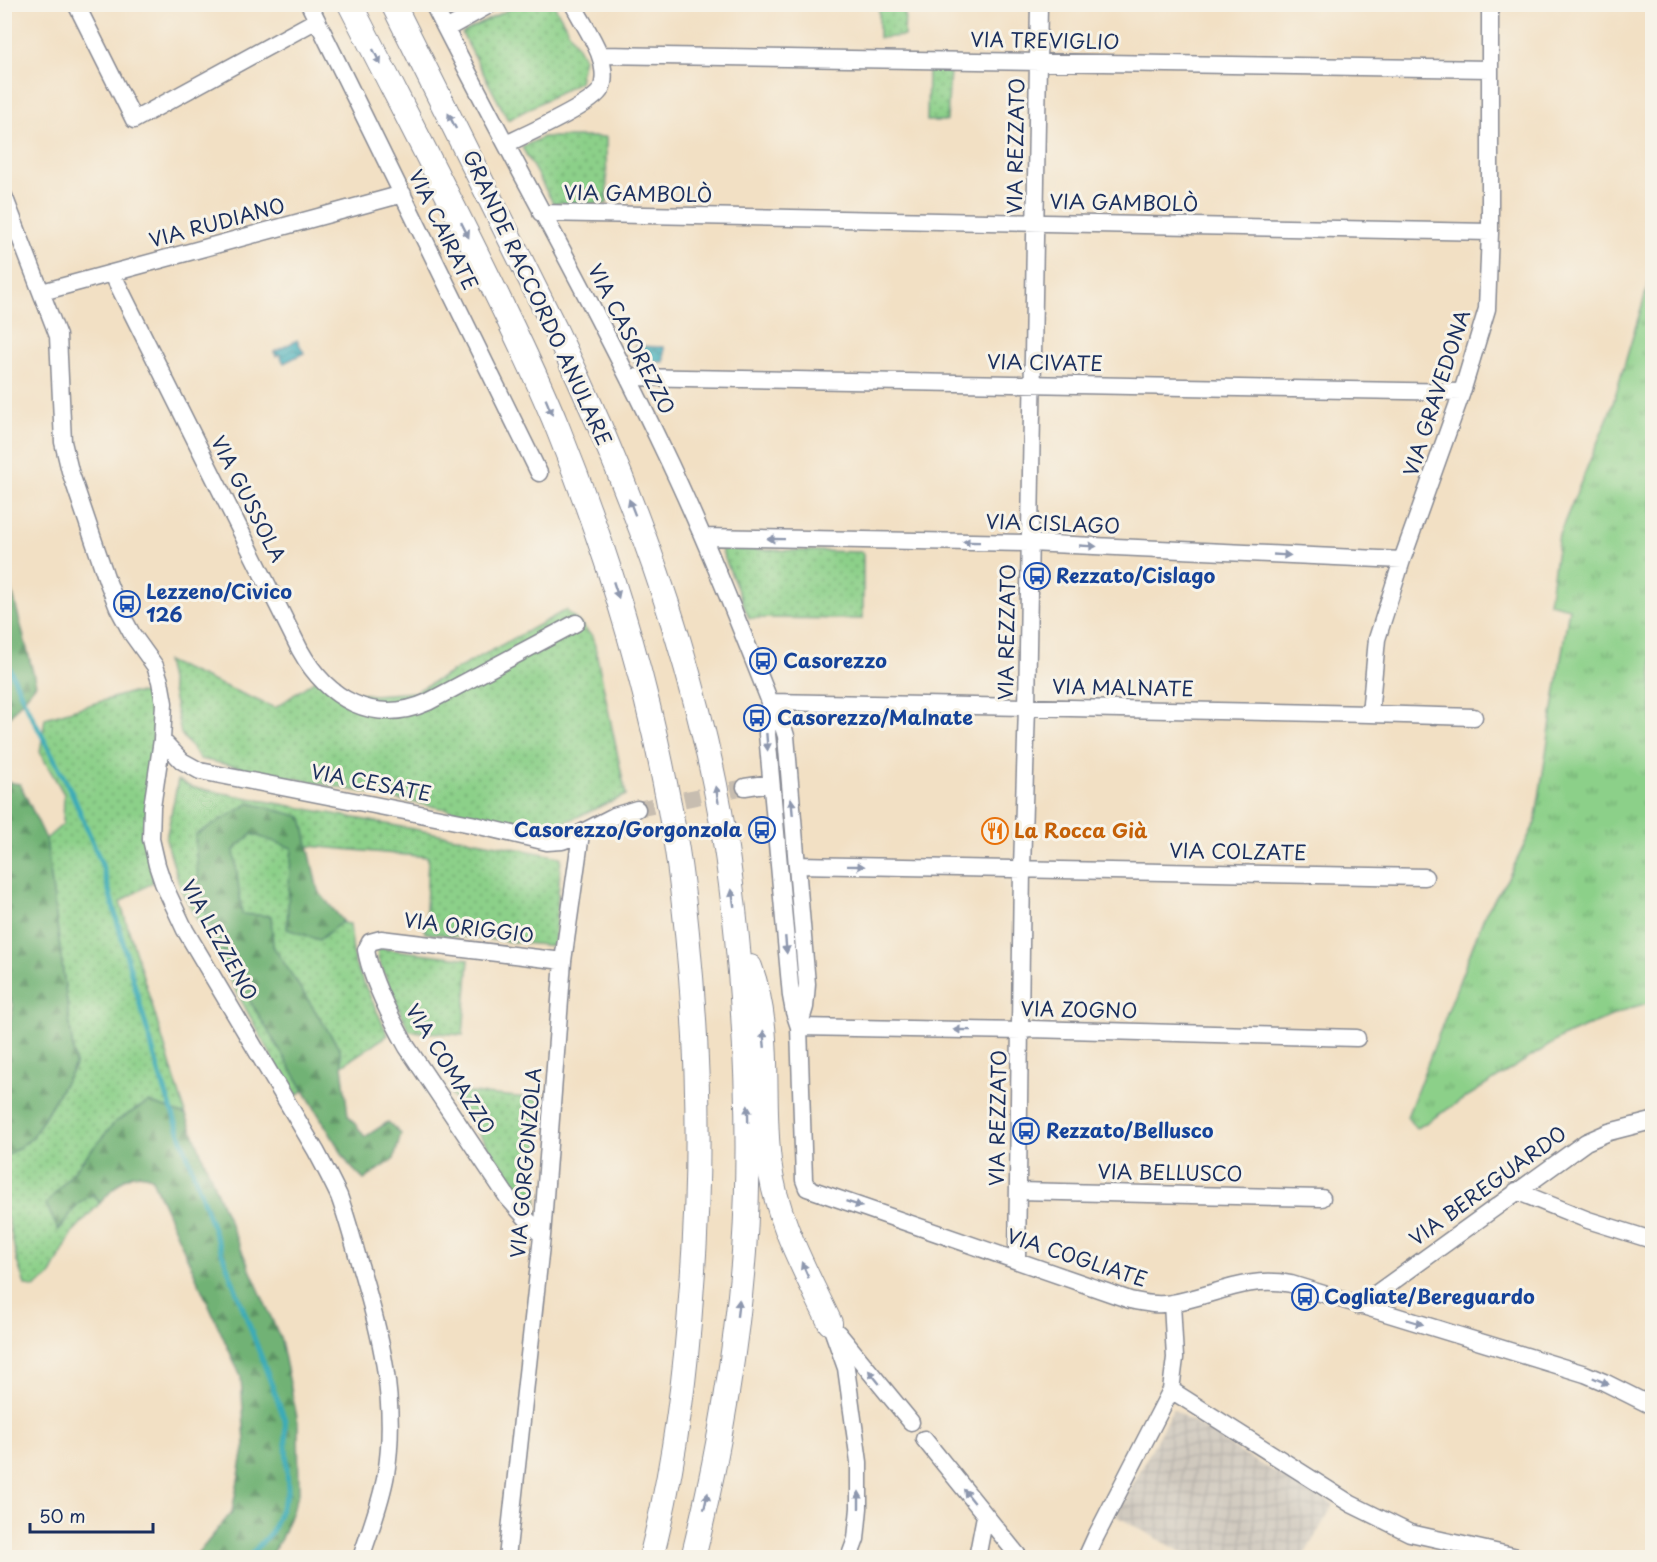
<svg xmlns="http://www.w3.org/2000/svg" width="1657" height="1562" font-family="'Playpen Sans',sans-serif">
<defs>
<pattern id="industrial-grid" width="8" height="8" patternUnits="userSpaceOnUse" patternTransform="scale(1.5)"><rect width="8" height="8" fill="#cac3b8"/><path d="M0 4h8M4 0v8" fill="none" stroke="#ada8a1"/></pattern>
<pattern id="grass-dots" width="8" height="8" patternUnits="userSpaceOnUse" patternTransform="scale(1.5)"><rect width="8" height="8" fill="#8cd089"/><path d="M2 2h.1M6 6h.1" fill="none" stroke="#72a973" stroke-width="1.8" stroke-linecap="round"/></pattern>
<pattern id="forest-firs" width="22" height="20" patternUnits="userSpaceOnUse" patternTransform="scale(1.5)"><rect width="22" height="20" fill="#71b275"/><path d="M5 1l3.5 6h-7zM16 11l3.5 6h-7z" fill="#5c9163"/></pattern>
<pattern id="park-tufts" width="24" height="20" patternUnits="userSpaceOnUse" patternTransform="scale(1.5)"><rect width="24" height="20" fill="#8cd089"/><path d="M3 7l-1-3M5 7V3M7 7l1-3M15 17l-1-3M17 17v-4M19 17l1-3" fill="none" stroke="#72a973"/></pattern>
<pattern id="water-waves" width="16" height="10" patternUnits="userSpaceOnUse" patternTransform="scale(1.5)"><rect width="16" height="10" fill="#3aabb7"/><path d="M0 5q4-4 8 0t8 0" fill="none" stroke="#308c98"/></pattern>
</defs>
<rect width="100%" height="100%" fill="#f7f3e8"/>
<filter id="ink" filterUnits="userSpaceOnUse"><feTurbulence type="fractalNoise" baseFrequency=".0167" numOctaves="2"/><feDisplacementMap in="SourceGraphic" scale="12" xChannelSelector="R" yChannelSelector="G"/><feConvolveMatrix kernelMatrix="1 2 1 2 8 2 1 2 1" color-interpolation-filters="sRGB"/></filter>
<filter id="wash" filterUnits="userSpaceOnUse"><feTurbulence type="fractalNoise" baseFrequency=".008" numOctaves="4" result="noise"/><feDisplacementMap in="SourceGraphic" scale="24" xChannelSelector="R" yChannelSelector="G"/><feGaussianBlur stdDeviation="1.35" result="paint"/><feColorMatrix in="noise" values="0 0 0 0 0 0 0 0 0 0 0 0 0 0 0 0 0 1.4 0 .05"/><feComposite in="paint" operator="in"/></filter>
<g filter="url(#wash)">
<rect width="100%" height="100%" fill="#f2e0c4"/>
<path fill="url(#industrial-grid)" d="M1173,1409L1244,1455L1334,1504L1303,1557H1191L1116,1516Z"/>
<path fill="url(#grass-dots)" stroke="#548074" stroke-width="1.5" d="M519,4L554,5L584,58L579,82L508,120L462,33Z
M879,5H939L940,11L905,10L904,36L879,38Z
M928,69L950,70L947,121H927Z
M543,137H606L607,204L553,203L522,147Z
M721,549L863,552V619L749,618Z
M566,610L593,637L626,795L548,830L200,759L181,734L166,661L275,708L324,674L351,692L374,695L415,692Z
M129,693L156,694L146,827L148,854L153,882L120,902L186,1115L148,1102L59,1230L77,1205L93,1193L100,1203L73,1232L50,1276L34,1288L25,1285L17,1261L8,1219L5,1215L4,1157L32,1138L75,1065L46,839L63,824L64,794L40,753L45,718Z
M178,780L191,787L561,857L554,946L425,933L428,857L299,845L295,917L350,924L354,962L388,1035L294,1097L181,890L166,839Z
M377,948L469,959L463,1035L409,1031L378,959Z
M449,1091L541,1099L536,1214Z"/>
<path fill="url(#forest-firs)" stroke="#46706a" stroke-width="1.5" d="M5,576L13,595L36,684L9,717L5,719Z
M5,782L20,784L46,839L75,1065L32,1138L5,1157V1045L13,1007L4,984Z
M250,803L302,817L318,891L343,921L319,940L287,929L289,882L292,848L252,834L234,850L242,914L271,916L273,946L340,1049L348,1115L365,1137L388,1122L401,1134L394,1159L364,1180L349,1165L233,973L199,898L195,835Z
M148,1102L186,1115L224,1210L281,1340L298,1422L299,1493L280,1541L269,1557H195L232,1512L245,1444L241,1377L151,1177C127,1167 116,1187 100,1203L93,1194L77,1205L58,1230L46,1204L115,1122Z"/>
<path fill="url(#park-tufts)" stroke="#548074" stroke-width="1.5" d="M1652,272V1002L1630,1008L1564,1036L1416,1129L1407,1117L1485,914L1508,878L1535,823L1569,608L1549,603L1559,535L1611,410Z"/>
<path fill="url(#water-waves)" stroke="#2a6d8a" stroke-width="1.5" d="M297,340L304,353L284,363L279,354L276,356L274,352Z
M635,346L664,347V362L634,361Z"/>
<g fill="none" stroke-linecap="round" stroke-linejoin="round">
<path stroke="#3aabb7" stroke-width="5" d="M4,656L27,707L72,793L102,865L132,976L161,1079L213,1229L285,1420L288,1491L272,1531L248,1558"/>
</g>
</g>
<g filter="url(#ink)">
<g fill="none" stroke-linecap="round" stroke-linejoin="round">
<path stroke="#c7bdb0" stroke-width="16" stroke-dasharray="16 8" stroke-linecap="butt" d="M637,809L745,787"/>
<defs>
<path id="minor" d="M76,4L134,120L317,20
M309,4L539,473
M433,4C508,153 591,297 662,447C702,530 736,616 770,702L781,720L786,736L807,984L805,1007L799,1027
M446,29L491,4
M600,55L1490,69
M506,144C525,135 594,104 601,89C606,79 603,63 599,53C592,36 581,20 573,4
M4,196L58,336L63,442L70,471L107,580L118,608L132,634L155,666L160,681L164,703L162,740L152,807L151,839L157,865L163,883L185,930L316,1151C324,1166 332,1181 339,1196C347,1218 353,1240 359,1262C380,1331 398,1401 386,1474C381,1503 370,1530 361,1558
M541,213L1490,232
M112,273L300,650C327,699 374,726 428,702L576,623
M42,292L403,194
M628,377L1462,392
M703,537L1029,543L1402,560
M770,702L767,734L791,996L794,1012L799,1027L804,1180L807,1188L1130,1300C1144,1303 1158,1306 1172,1303C1214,1296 1247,1275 1291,1284L1585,1374L1604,1382L1652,1406
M770,702L1370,714L1474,717
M1370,714L1377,639L1402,560L1462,392L1487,309L1490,232V4
M162,740L182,761L200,771L471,824L547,842L562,841L573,837L614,816L637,809
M745,787L771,783
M797,865L1425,877
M799,1027L1021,1031L1030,1029L1357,1038
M1018,1191L1322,1198
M1516,1191L1588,1220L1652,1240
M542,1236L508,1198L407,1047C392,1020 371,980 366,950L370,942L381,939L563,961
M1017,1260L1022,868L1027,707L1039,4
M1359,1306L1586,1142L1609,1132L1652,1121
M830,1323L846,1368L859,1462V1508L856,1539L849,1558
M838,1333L911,1422
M1171,1390L1351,1504L1410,1533L1522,1558
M924,1439L1020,1558
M507,1558L542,1236L563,961L581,834
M977,1558L985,1516
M1086,1558L1096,1536L1171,1390L1175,1358L1172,1303"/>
<path id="highway" d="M350,4C397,97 445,188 490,281C514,330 538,379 558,429C612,563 653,702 676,844C681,874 684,904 687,933C699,1050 701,1167 692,1284C686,1375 674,1468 651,1558
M393,4L556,331C626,475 683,628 715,785C729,855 737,927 742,998C748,1083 750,1167 744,1252C736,1355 718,1457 693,1558
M750,967C773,1030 761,1096 769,1161C775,1217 806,1272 830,1323"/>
</defs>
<use href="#minor" stroke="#868891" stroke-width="19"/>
<use href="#highway" stroke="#868891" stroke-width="26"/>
<use href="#minor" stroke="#fff" stroke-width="16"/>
<use href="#highway" stroke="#fff" stroke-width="24"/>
</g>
<defs><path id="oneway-solid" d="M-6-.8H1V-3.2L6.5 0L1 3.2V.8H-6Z" transform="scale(1.5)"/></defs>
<g fill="#8d97ae">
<use href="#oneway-solid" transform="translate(377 57) rotate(63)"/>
<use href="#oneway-solid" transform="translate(452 121) rotate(-117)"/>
<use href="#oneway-solid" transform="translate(465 230) rotate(64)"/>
<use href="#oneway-solid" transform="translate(549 407) rotate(68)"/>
<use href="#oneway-solid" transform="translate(632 507) rotate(-111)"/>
<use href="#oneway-solid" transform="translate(776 539) rotate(-179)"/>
<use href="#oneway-solid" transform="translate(971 542) rotate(-179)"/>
<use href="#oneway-solid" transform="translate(1088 546) rotate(3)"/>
<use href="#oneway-solid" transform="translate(1282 555) rotate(3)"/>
<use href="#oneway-solid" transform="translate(616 590) rotate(72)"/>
<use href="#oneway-solid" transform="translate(767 742) rotate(86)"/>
<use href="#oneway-solid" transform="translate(717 794) rotate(-100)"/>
<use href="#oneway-solid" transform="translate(792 807) rotate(-95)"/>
<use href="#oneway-solid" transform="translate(856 866) rotate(1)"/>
<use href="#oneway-solid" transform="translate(733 898) rotate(-98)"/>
<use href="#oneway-solid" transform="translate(786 945) rotate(85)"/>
<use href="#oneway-solid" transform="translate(962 1030) rotate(-179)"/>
<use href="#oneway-solid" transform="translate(764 1039) rotate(-95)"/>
<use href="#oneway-solid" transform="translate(748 1114) rotate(-91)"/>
<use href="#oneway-solid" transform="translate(854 1204) rotate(19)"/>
<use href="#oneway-solid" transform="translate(805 1270) rotate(-114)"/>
<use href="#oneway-solid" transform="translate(738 1308) rotate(-83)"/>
<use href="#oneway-solid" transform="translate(1415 1322) rotate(17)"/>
<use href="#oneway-solid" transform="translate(874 1377) rotate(-129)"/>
<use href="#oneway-solid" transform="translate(1601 1381) rotate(23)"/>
<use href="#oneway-solid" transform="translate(969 1496) rotate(-129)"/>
<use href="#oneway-solid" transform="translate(859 1500) rotate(-90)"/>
<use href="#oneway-solid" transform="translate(706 1501) rotate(-77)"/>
</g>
</g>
<defs>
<symbol id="bus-ring" viewBox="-11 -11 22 22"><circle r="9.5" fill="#f7f3e8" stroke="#1a4fb4" stroke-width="1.5"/><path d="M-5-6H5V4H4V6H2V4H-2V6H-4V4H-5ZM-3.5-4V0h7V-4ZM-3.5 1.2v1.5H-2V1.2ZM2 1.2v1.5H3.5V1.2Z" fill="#1a4fb4"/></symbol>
<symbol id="restaurant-ring" viewBox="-11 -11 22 22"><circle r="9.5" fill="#f7f3e8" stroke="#e8710a" stroke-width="1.5"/><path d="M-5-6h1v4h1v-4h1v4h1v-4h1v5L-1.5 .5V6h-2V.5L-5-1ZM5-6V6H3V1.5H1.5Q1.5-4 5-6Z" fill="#e8710a"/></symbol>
</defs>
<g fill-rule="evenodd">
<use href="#bus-ring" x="1022" y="561" width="30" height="30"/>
<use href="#bus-ring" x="112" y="589" width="30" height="30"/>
<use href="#bus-ring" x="748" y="646" width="30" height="30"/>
<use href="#bus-ring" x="742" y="703" width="30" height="30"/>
<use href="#bus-ring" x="747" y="815" width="30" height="30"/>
<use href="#restaurant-ring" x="980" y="816" width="30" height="30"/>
<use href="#bus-ring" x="1011" y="1116" width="30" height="30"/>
<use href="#bus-ring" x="1290" y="1282" width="30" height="30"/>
</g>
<g text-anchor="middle" stroke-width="6" stroke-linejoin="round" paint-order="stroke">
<g font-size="20" fill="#1b2f5e" stroke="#f7f3e8">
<text transform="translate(1045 41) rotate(1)" y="7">VIA TREVIGLIO</text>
<text transform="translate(1016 146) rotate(-89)" y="7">VIA REZZATO</text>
<text transform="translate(638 194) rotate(1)" y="7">VIA GAMBOLÒ</text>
<text transform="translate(1124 203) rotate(1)" y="7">VIA GAMBOLÒ</text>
<text transform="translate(217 223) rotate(-15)" y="7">VIA RUDIANO</text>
<text transform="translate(443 230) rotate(64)" y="7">VIA CAIRATE</text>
<text transform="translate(537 298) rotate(65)" y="7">GRANDE RACCORDO ANULARE</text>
<text transform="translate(631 339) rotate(63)" y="7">VIA CASOREZZO</text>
<text transform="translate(1045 363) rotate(1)" y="7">VIA CIVATE</text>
<text transform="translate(1437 393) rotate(-72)" y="7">VIA GRAVEDONA</text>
<text transform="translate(248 499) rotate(63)" y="7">VIA GUSSOLA</text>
<text transform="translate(1053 524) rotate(2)" y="7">VIA CISLAGO</text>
<text transform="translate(1007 632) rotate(-89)" y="7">VIA REZZATO</text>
<text transform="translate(1123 688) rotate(1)" y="7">VIA MALNATE</text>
<text transform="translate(371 783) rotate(11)" y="7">VIA CESATE</text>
<text transform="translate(1238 852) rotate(1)" y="7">VIA COLZATE</text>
<text transform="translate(469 928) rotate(7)" y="7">VIA ORIGGIO</text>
<text transform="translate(219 940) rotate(61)" y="7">VIA LEZZENO</text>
<text transform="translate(1079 1010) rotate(1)" y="7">VIA ZOGNO</text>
<text transform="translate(450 1069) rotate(58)" y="7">VIA COMAZZO</text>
<text transform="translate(998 1118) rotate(-89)" y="7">VIA REZZATO</text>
<text transform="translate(526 1163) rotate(-85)" y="7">VIA GORGONZOLA</text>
<text transform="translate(1170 1173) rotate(1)" y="7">VIA BELLUSCO</text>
<text transform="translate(1488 1186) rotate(-36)" y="7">VIA BEREGUARDO</text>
<text transform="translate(1077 1258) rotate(18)" y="7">VIA COGLIATE</text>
</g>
<g font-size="20" font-weight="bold" fill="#164399" stroke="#f7f3e8" text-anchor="start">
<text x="1056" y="583">Rezzato/Cislago</text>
<text x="146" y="599">Lezzeno/Civico<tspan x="146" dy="23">126</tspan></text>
<text x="783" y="668">Casorezzo</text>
<text x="777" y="725">Casorezzo/Malnate</text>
<text x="742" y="837" text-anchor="end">Casorezzo/Gorgonzola</text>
<text x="1046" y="1138">Rezzato/Bellusco</text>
<text x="1324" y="1304">Cogliate/Bereguardo</text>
</g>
<g font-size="20" font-weight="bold" fill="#c56008" stroke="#f7f3e8" text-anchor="start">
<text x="1014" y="838">La Rocca Già</text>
</g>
</g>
<rect width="1657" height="1562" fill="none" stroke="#f7f3e8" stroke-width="24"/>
<path d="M30 1523v9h123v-9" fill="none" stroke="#1b2f5e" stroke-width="3"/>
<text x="39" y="1523" font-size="18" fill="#1b2f5e" stroke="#f7f3e8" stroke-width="4.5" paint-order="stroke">50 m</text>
</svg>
